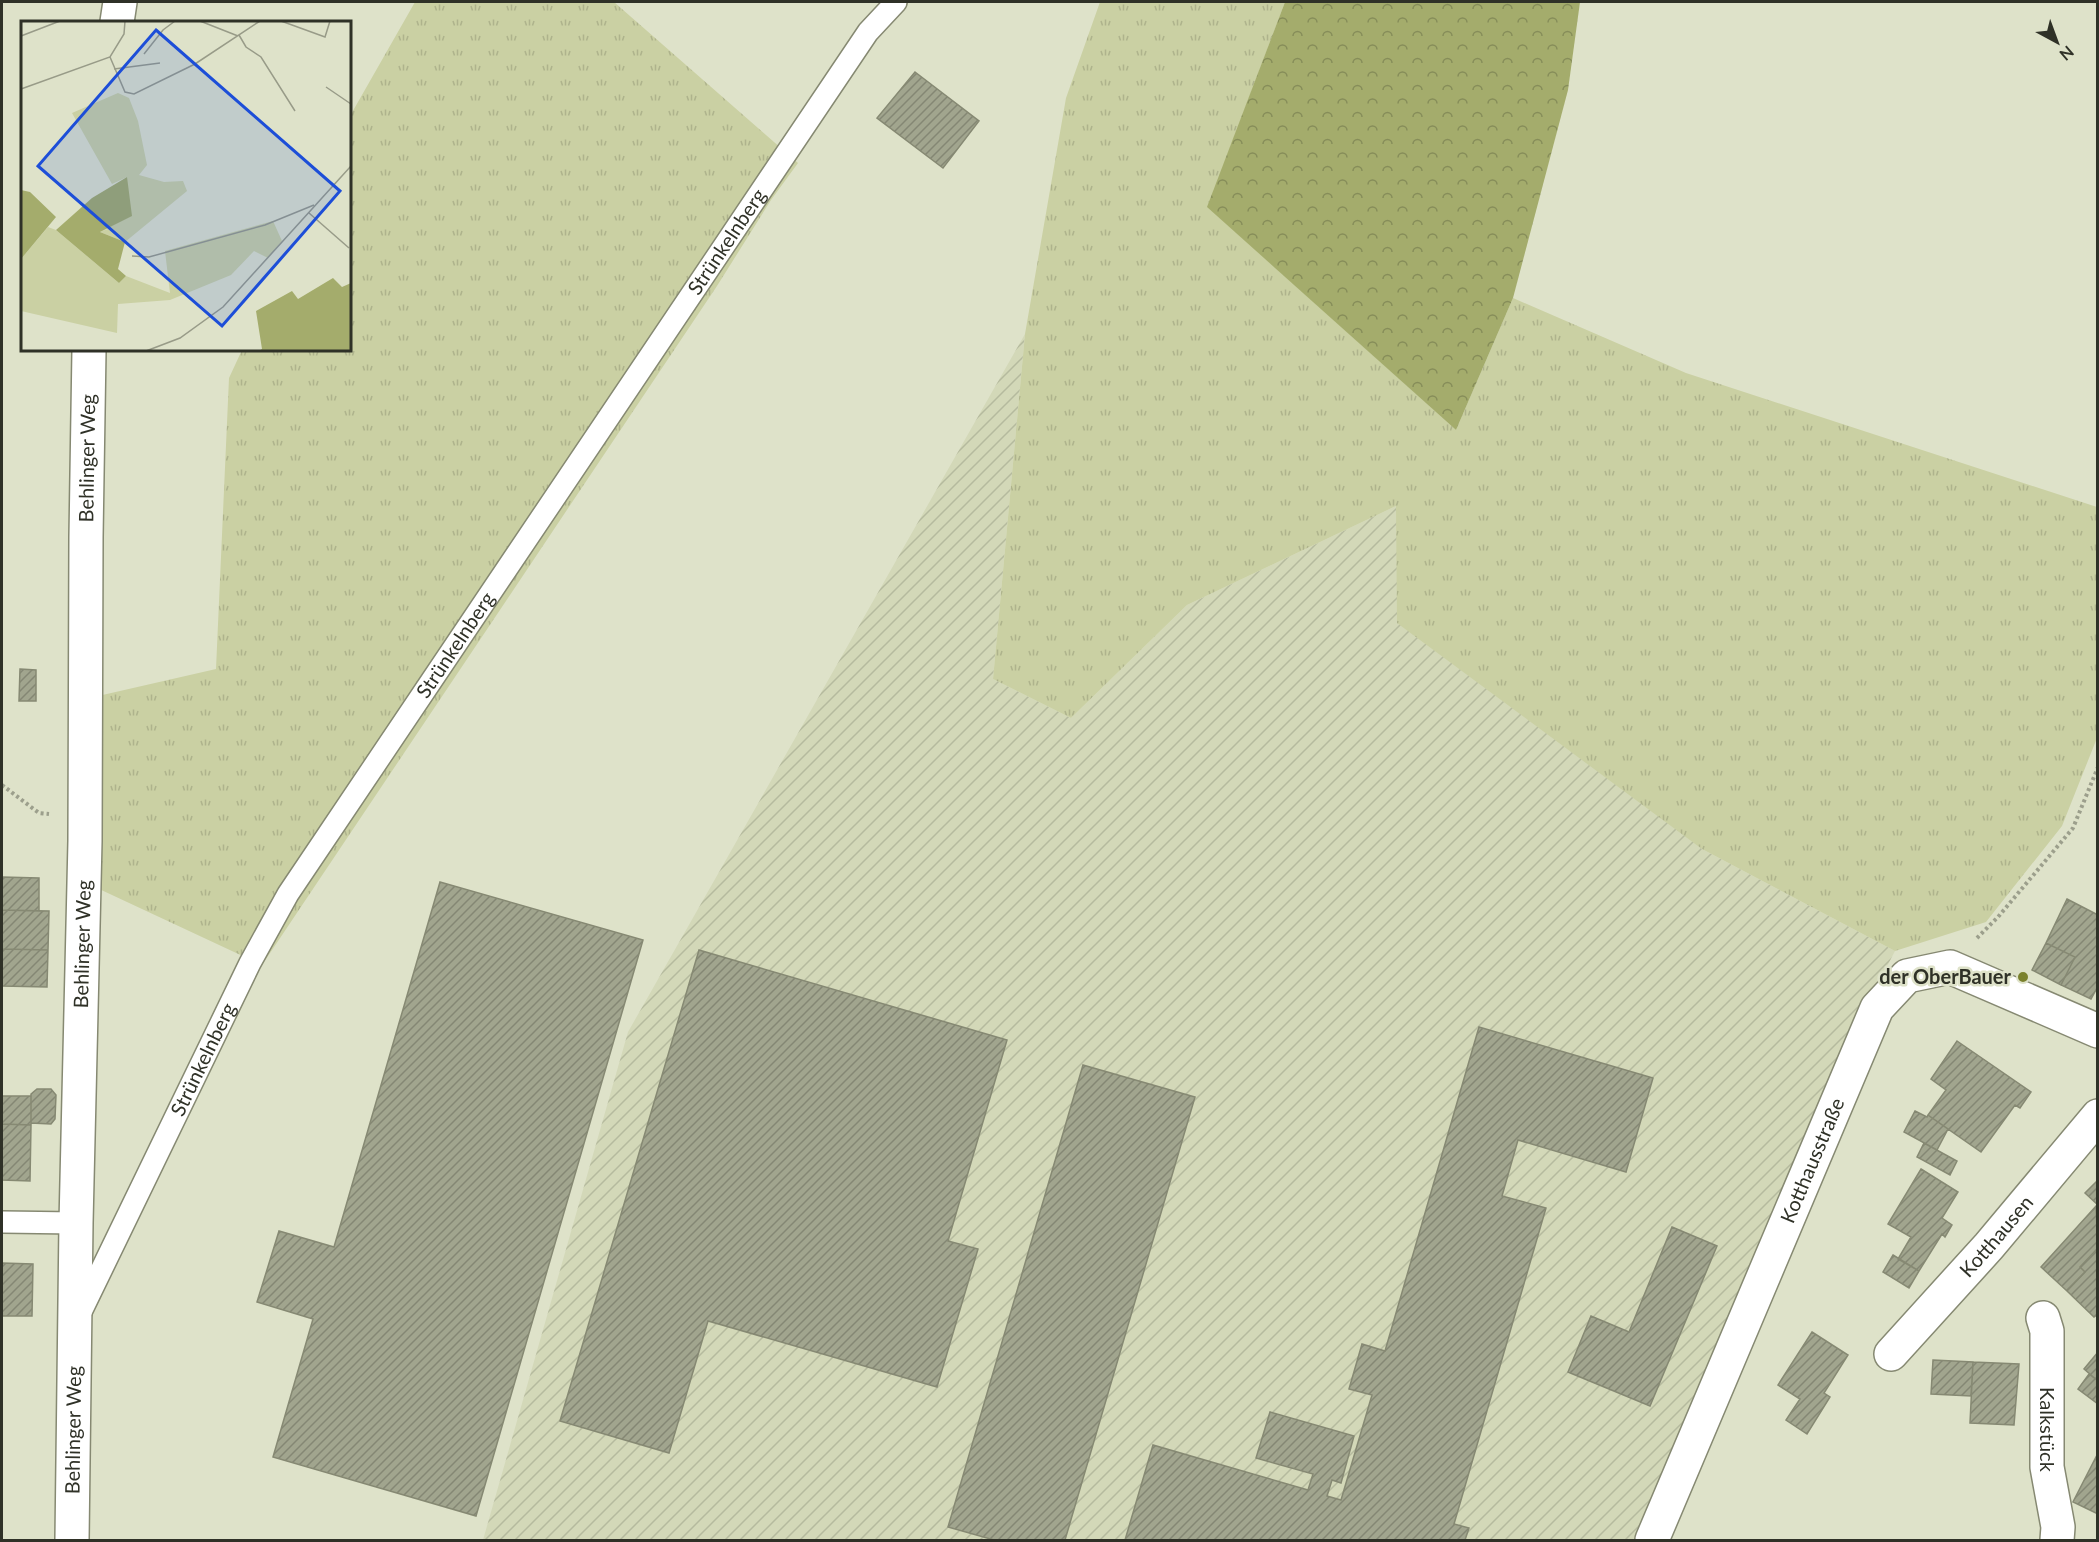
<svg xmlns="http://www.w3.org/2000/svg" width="2099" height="1542" font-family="Lato,sans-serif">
<defs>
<pattern id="industrial-furrows" width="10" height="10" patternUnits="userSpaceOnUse" patternTransform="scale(1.5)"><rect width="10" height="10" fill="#d3d8b8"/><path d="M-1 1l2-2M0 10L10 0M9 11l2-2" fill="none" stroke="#b5ba9e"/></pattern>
<pattern id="grass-tufts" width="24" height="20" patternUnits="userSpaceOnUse" patternTransform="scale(1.5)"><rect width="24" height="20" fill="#cad0a3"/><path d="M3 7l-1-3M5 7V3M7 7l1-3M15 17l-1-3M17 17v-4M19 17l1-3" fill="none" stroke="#aeb38c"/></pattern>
<pattern id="forest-crowns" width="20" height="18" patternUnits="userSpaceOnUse" patternTransform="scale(1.5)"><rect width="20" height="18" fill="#a4ac6c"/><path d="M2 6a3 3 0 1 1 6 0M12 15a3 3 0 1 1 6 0" fill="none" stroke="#868d59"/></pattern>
<pattern id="building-hatch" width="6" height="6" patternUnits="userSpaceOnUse" patternTransform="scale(1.5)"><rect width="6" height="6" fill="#a1a58e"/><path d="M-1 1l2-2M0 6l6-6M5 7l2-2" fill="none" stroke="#848774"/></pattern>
</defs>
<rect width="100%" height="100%" fill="#dee2c9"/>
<path fill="url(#industrial-furrows)" d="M1025,334L993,679L1071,718L1187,605L1396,506L1702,849L1895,951L1839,1058L1635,1540H483L628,1032Z"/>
<path fill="url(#grass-tufts)" d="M415,2H614L798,163L771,200L717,286L262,965L97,888L85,699L216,669L229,378L242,350H350V116Z
M1100,2H1285L1208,207L1456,430L1513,298L1686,373L2097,507V738L2062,826L1986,922L1895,951L1702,849L1397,623L1396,506L1187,605L1071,718L993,679L1025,334L1066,98Z"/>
<path fill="url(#forest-crowns)" d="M1285,2H1580L1568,90L1513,298L1456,430L1207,207Z"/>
<path fill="url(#building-hatch)" stroke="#868973" stroke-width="1.5" d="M915,72L979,121L943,168L877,118Z
M20,669L36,670V701H19Z
M2,877L39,878V911L2,910Z
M440,882L643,940L476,1516L273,1457L313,1319L257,1302L279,1231L334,1247Z
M2067,899L2098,915V986L2091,999L2061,985L2075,957L2046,943Z
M2,910L49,911L48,950L2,949Z
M2046,943L2075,957L2061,985L2032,970Z
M2,949L48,950L47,987L2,986Z
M699,950L1007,1040L948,1241L978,1249L937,1387L708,1321L669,1453L560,1421Z
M1479,1027L1653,1078L1626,1172L1518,1140L1502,1196L1546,1208L1454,1524L1469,1528L1465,1540H1125L1153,1445L1308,1490L1313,1474L1256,1458L1270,1412L1354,1436L1341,1483L1332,1480L1327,1496L1341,1500L1372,1395L1349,1389L1362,1344L1385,1351Z
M1957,1041L2031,1092L2020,1108L2015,1105L1981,1152L1928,1115L1946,1090L1931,1079Z
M1083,1065L1195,1097L1065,1540H994L948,1527Z
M37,1089H51L56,1095L55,1119L51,1124L31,1123V1094Z
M2,1096H31V1125L2,1124Z
M1915,1111L1927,1117L1928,1115L1948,1129L1937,1150L1904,1132Z
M2,1124L31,1125L30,1181L2,1180Z
M1924,1143L1957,1161L1950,1175L1917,1157Z
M1921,1169L1958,1192L1942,1218L1952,1225L1945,1237L1942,1234L1919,1271L1898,1259L1911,1237L1888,1224Z
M2098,1180V1205L2085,1193Z
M2096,1206L2098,1248L2080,1267L2085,1272L2067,1291L2041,1267Z
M1672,1227L1717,1246L1650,1406L1568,1372L1591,1316L1629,1332Z
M2098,1248V1314L2094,1317L2067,1291L2085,1272L2080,1267Z
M1893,1255L1919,1271L1909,1288L1883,1272Z
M2,1263L33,1264L32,1316H2Z
M1812,1332L1848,1355L1824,1393L1830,1397L1807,1434L1786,1420L1800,1399L1778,1385Z
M2098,1352V1381L2084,1369Z
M1933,1360L1973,1362L1971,1396L1931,1394Z
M1973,1362L2019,1364L2014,1425L1970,1423Z
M2089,1374L2098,1381V1404L2078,1389Z
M2098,1453V1514L2073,1502Z"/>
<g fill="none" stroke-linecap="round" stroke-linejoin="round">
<defs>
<g id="lane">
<path d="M2,1222L76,1223"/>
<path id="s1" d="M79,1316L250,963L288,894L868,32L896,2"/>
</g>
<g id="street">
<path d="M117,22L120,2"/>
<path id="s2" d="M2043,1318L2047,1331V1467L2058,1527L2057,1540"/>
<path id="s3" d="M1891,1354L1989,1246L2098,1116"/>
<path id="s4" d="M72,1540L76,1223L85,841L86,537L89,350"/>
<path id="s5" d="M1652,1540L1877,1008L1907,976L1950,967L2098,1031"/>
</g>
</defs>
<use href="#lane" stroke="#868972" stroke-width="24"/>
<use href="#street" stroke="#868972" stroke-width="36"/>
<path stroke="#9c9f8c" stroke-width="4" stroke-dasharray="3 3" stroke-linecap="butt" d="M2,785L39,813L49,814
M1977,938L1998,917L2073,828L2098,767"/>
<use href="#lane" stroke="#fff" stroke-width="21"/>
<use href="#street" stroke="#fff" stroke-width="33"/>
</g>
<circle fill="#7a812d" stroke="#dee2c9" stroke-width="2" cx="2023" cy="977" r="6"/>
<g text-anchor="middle" stroke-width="5" stroke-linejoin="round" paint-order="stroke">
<g font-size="20" fill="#2f3127" stroke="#dee2c9">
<text dy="7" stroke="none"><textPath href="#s1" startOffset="1257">Strünkelnberg</textPath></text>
<text dy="7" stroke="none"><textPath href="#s4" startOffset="1082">Behlinger Weg</textPath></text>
<text dy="7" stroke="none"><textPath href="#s1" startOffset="771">Strünkelnberg</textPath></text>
<text dy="7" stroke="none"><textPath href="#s4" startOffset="596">Behlinger Weg</textPath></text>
<text dy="7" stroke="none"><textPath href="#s1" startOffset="285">Strünkelnberg</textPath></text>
<text dy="7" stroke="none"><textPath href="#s5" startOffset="412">Kotthausstraße</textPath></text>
<text dy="7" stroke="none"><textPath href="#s3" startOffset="158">Kotthausen</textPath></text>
<text dy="7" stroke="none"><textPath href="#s2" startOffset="112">Kalkstück</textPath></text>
<text dy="7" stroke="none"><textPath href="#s4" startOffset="110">Behlinger Weg</textPath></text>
</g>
<g font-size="20" font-weight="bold" fill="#2f3127" stroke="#dee2c9" text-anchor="end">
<text x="2011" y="984">der OberBauer</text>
</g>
</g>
<g transform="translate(21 21)">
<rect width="330" height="330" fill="#dee2c9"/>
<path d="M97,72L108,77L117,100L126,144L118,154L143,161L162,160L166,170L104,221L79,211L89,207L106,156L91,163L51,92ZM252,200L261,220L247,237L233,230L210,254L149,279L97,283L96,312L0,290V238L27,206L35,209L98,262L105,255L149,272L144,230Z" fill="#cad0a3"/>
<path d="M106,156L111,195L79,211L104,221L97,248L105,255L98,262L35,209L71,177ZM0,169L9,171L35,196L0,238ZM312,257L321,266L330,262V330H238L241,328L235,290L271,270L277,278Z" fill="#a4ac6c"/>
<path fill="none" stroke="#989b88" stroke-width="1.5" d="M179,0L217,15M260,0L304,16L309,0M218,14L225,26L240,36L274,90M0,15L39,0M123,33L142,9L154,0M89,36L104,71L113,73L174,43L239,0M93,48L139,42M305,66L330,83M0,68L89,36L103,13L104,0M288,192L328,227M111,235L128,236L244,204L293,184M125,330L159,317L202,286L330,145"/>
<path fill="#1d4ed8" fill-opacity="0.15" stroke="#1d4ed8" stroke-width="3" d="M135,9L319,170L201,305L17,145Z"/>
<rect width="330" height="330" fill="none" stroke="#2f3127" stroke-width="3"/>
</g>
<rect width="2099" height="1542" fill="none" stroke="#2f3127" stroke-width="6"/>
<g transform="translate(2057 42) rotate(139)" stroke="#dee2c9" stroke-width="4.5" paint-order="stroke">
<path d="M0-4.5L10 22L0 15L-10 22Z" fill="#2f3127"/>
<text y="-9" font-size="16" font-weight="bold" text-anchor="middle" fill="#2f3127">N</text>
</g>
</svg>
